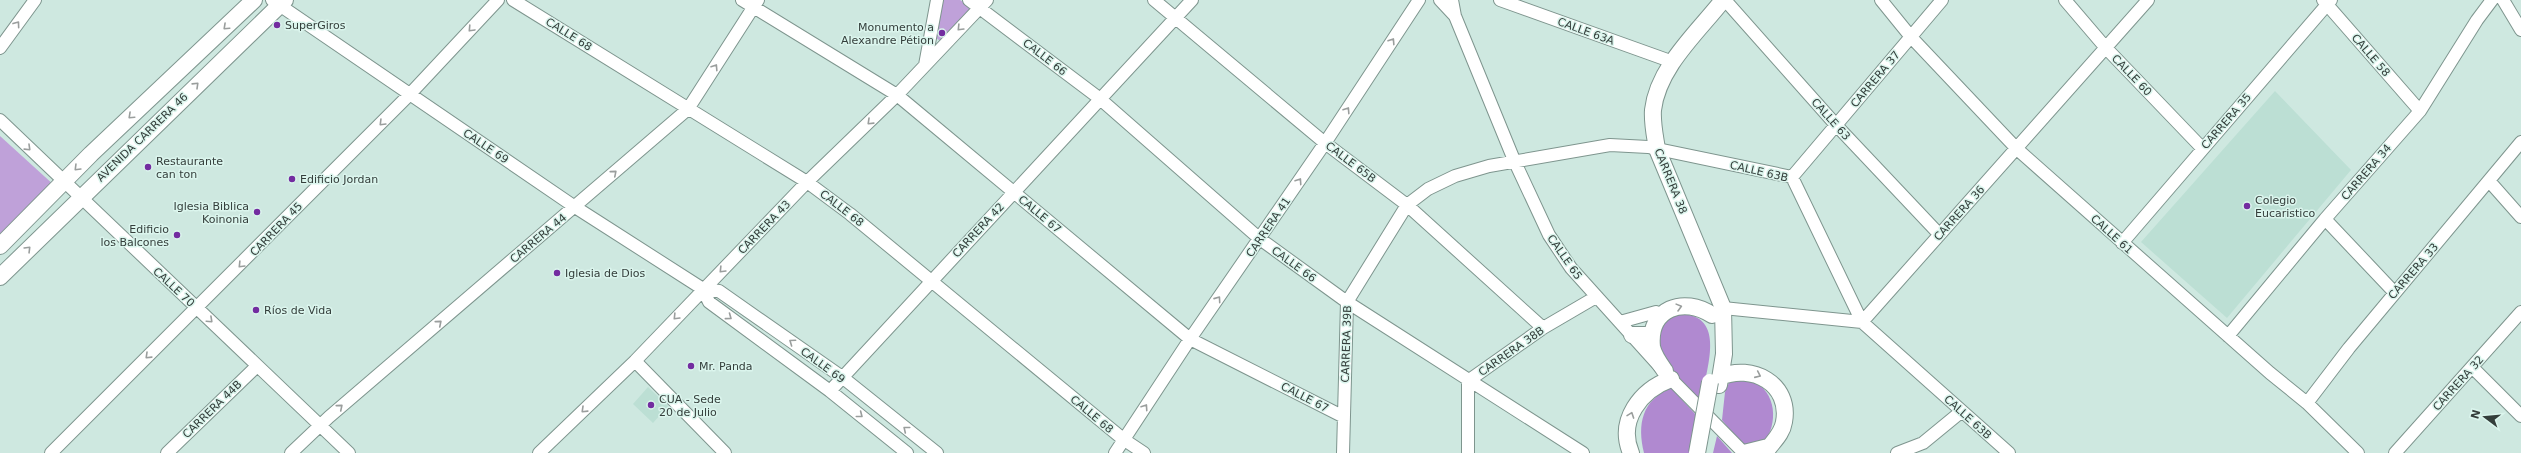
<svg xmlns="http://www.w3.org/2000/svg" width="2521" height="453" font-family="'DejaVu Sans',sans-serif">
<rect width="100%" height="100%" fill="#cee8e0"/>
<path fill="#bcdfd4" d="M2275,91L2351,170L2227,318L2141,242Z
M648,387L668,406L653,423L633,404Z"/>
<path fill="#bfa1d9" d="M943,0H960L972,7L940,41L935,37Z
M0,136L55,186L0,241Z"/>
<path fill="#b089d0" d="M1679,314C1728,314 1706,370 1701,401C1681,379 1628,333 1679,314Z
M1731,378C1738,380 1749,380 1756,383C1779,396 1777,430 1761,446H1743L1722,420L1725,392Z
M1671,388L1697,416L1689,453H1644C1637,424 1642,400 1671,388Z
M1717,436L1732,453H1713Z"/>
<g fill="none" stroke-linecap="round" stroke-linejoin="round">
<defs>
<path id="minor" d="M272,0L575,207L703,289L719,291L842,377L937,453
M513,0L807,182L850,214L1123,439L1144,453
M742,0L897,95L1190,339L1344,417
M969,0L1099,98L1260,239L1347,302L1583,453
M1154,0L1325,143L1407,205L1543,328
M1440,0L1454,15
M1452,0L1455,16L1514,160L1549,235L1571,268L1671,379L1744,453
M1500,0L1673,62
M1725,0L1836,125L1939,234
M1881,0L1911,37L2017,149L2270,373L2307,403L2358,453
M2065,0L2106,48L2202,148
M2323,0L2420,111
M2503,0L2521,30
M0,48L35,0
M925,65L937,0
M0,120L349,453
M1792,177L1942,0
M2490,182L2521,217
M2325,219L2394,292
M2122,243L2331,0
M703,289L709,302L830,391L907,453
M1723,308L1862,322L2148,0
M1620,322L1656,312
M2228,336L2325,219L2420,111L2477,20L2492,0
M635,361L725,453
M2472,367L2521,416
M830,391L1192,0
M2307,403L2349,348L2521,142
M51,453L410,94L498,0
M167,453L257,366
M291,453L329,417L688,109L758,0
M539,453L635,361L807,182L897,95L987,0
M1115,453L1190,339L1325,143L1419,0
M1343,453L1347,302L1407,205L1428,189L1455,176L1489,166L1610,145L1648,147L1792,177L1862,322L2009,453
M1468,453V381L1543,328L1596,297
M1897,453L1923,443L1962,411
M2395,453L2521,312"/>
<path id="major" d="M0,246L91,154L254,0
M0,277L285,0
M1632,335H1652
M1665,371C1660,364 1654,356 1652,347C1648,308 1684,296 1712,315
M1720,377C1752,363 1791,384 1784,422C1782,435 1772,442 1765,453
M1719,385L1724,354L1723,308L1657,149C1655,136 1652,123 1653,110C1658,67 1698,32 1723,0
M1631,453C1617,420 1641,390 1671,379
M1744,453L1768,447"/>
</defs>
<use href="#minor" stroke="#7e958e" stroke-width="14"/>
<use href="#major" stroke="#7e958e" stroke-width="18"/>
<use href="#minor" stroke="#fff" stroke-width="12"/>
<use href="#major" stroke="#fff" stroke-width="16"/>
<defs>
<path id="major-bridge" d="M1697,453L1710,382"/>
</defs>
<use href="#major-bridge" stroke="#7e958e" stroke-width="18" stroke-linecap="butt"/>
<use href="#major-bridge" stroke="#fff" stroke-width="16"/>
</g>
<defs><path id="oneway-chevron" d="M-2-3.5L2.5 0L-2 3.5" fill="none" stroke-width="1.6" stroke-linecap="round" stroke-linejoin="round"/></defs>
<g stroke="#9a9e9d">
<use href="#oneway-chevron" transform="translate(17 24) rotate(-54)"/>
<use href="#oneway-chevron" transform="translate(226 27) rotate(137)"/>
<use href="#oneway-chevron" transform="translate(960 28) rotate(134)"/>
<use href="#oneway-chevron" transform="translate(471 29) rotate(133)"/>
<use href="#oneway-chevron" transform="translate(1392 41) rotate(-57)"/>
<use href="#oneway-chevron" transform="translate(715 67) rotate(-57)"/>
<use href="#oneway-chevron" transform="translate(196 85) rotate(-44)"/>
<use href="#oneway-chevron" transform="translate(1347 110) rotate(-57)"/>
<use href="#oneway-chevron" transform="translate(131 116) rotate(137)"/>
<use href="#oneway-chevron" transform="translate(870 122) rotate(136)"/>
<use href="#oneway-chevron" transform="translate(382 123) rotate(135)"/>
<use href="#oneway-chevron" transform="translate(28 148) rotate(44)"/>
<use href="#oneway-chevron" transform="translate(77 168) rotate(135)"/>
<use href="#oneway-chevron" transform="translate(614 173) rotate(-41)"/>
<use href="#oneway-chevron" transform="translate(1299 181) rotate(-56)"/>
<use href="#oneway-chevron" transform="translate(28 249) rotate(-45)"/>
<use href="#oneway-chevron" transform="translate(241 265) rotate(134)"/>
<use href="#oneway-chevron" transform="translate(722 270) rotate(134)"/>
<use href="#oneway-chevron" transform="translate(1218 299) rotate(-55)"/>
<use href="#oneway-chevron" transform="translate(1679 307) rotate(-15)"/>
<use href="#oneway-chevron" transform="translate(676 317) rotate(134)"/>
<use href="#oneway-chevron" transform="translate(729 317) rotate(36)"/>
<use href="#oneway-chevron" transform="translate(210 320) rotate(43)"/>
<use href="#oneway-chevron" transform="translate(439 323) rotate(-40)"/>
<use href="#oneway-chevron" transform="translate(792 342) rotate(-145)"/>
<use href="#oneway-chevron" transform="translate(148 356) rotate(136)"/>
<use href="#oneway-chevron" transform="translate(1758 375) rotate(24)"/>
<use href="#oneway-chevron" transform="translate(340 407) rotate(-40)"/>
<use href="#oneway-chevron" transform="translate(1145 407) rotate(-56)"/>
<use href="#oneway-chevron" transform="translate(584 410) rotate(136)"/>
<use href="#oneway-chevron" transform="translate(860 415) rotate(38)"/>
<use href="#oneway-chevron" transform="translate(1631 415) rotate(-70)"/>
<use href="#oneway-chevron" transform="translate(906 429) rotate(-141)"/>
</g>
<g fill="#732ca0" stroke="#dbf5ed" stroke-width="1.5">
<circle cx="277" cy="25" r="4"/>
<circle cx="942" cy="33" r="4"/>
<circle cx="148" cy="167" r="4"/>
<circle cx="292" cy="179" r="4"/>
<circle cx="2247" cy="206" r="4"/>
<circle cx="257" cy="212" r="4"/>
<circle cx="177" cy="235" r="4"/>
<circle cx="557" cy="273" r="4"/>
<circle cx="256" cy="310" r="4"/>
<circle cx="691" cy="366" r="4"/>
<circle cx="651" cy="405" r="4"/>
</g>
<g text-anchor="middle" stroke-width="3" stroke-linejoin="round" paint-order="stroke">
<g font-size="11" fill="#343e3b" stroke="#dbf5ed" text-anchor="start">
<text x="285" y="29">SuperGiros</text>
<text x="934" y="31" text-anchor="end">Monumento a<tspan x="934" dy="13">Alexandre Pétion</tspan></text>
<text x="156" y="165">Restaurante<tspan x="156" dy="13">can ton</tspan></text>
<text x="300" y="183">Edificio Jordan</text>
<text x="2255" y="204">Colegio<tspan x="2255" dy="13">Eucaristico</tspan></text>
<text x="249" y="210" text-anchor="end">Iglesia Biblica<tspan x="249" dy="13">Koinonia</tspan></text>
<text x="169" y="233" text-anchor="end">Edificio<tspan x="169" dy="13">los Balcones</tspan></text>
<text x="565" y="277">Iglesia de Dios</text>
<text x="264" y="314">Ríos de Vida</text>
<text x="699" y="370">Mr. Panda</text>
<text x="659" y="403">CUA - Sede<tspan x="659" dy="13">20 de Julio</tspan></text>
</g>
<g font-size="11" fill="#343e3b" stroke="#dbf5ed">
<text transform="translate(1586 31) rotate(20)" y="4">CALLE 63A</text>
<text transform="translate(569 34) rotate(32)" y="4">CALLE 68</text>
<text transform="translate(2371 55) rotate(49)" y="4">CALLE 58</text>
<text transform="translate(1045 57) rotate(38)" y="4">CALLE 66</text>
<text transform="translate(2132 75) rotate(46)" y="4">CALLE 60</text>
<text transform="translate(1875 79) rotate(-50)" y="4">CARRERA 37</text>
<text transform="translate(1831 119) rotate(48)" y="4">CALLE 63</text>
<text transform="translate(2226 121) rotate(-49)" y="4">CARRERA 35</text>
<text transform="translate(142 137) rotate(-44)" y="4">AVENIDA CARRERA 46</text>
<text transform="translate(486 146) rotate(34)" y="4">CALLE 69</text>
<text transform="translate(1351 162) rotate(37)" y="4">CALLE 65B</text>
<text transform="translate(1759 171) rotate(13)" y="4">CALLE 63B</text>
<text transform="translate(2366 172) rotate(-49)" y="4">CARRERA 34</text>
<text transform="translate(1671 181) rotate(68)" y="4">CARRERA 38</text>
<text transform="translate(842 208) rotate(38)" y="4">CALLE 68</text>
<text transform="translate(1959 213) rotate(-48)" y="4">CARRERA 36</text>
<text transform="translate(1040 214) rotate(40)" y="4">CALLE 67</text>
<text transform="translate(764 227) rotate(-46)" y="4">CARRERA 43</text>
<text transform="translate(1268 227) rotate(-56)" y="4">CARRERA 41</text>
<text transform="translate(276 229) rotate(-46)" y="4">CARRERA 45</text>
<text transform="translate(978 230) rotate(-47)" y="4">CARRERA 42</text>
<text transform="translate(2112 234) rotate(42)" y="4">CALLE 61</text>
<text transform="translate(538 238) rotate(-40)" y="4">CARRERA 44</text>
<text transform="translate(1565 257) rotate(55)" y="4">CALLE 65</text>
<text transform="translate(1294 264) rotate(36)" y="4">CALLE 66</text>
<text transform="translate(2413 271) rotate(-49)" y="4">CARRERA 33</text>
<text transform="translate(174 287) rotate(43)" y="4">CALLE 70</text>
<text transform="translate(1346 344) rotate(-88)" y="4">CARRERA 39B</text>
<text transform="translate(1511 351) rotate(-35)" y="4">CARRERA 38B</text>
<text transform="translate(823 365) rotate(36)" y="4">CALLE 69</text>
<text transform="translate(2458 383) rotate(-48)" y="4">CARRERA 32</text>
<text transform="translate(1305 397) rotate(27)" y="4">CALLE 67</text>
<text transform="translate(212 409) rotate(-44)" y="4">CARRERA 44B</text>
<text transform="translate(1092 414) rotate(40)" y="4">CALLE 68</text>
<text transform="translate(1968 417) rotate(42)" y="4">CALLE 63B</text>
</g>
</g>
<g transform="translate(2485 417) rotate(286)" stroke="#dbf5ed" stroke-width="3" paint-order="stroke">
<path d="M0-3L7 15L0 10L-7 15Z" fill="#343e3b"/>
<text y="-6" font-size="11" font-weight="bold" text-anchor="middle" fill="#343e3b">N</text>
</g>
</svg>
